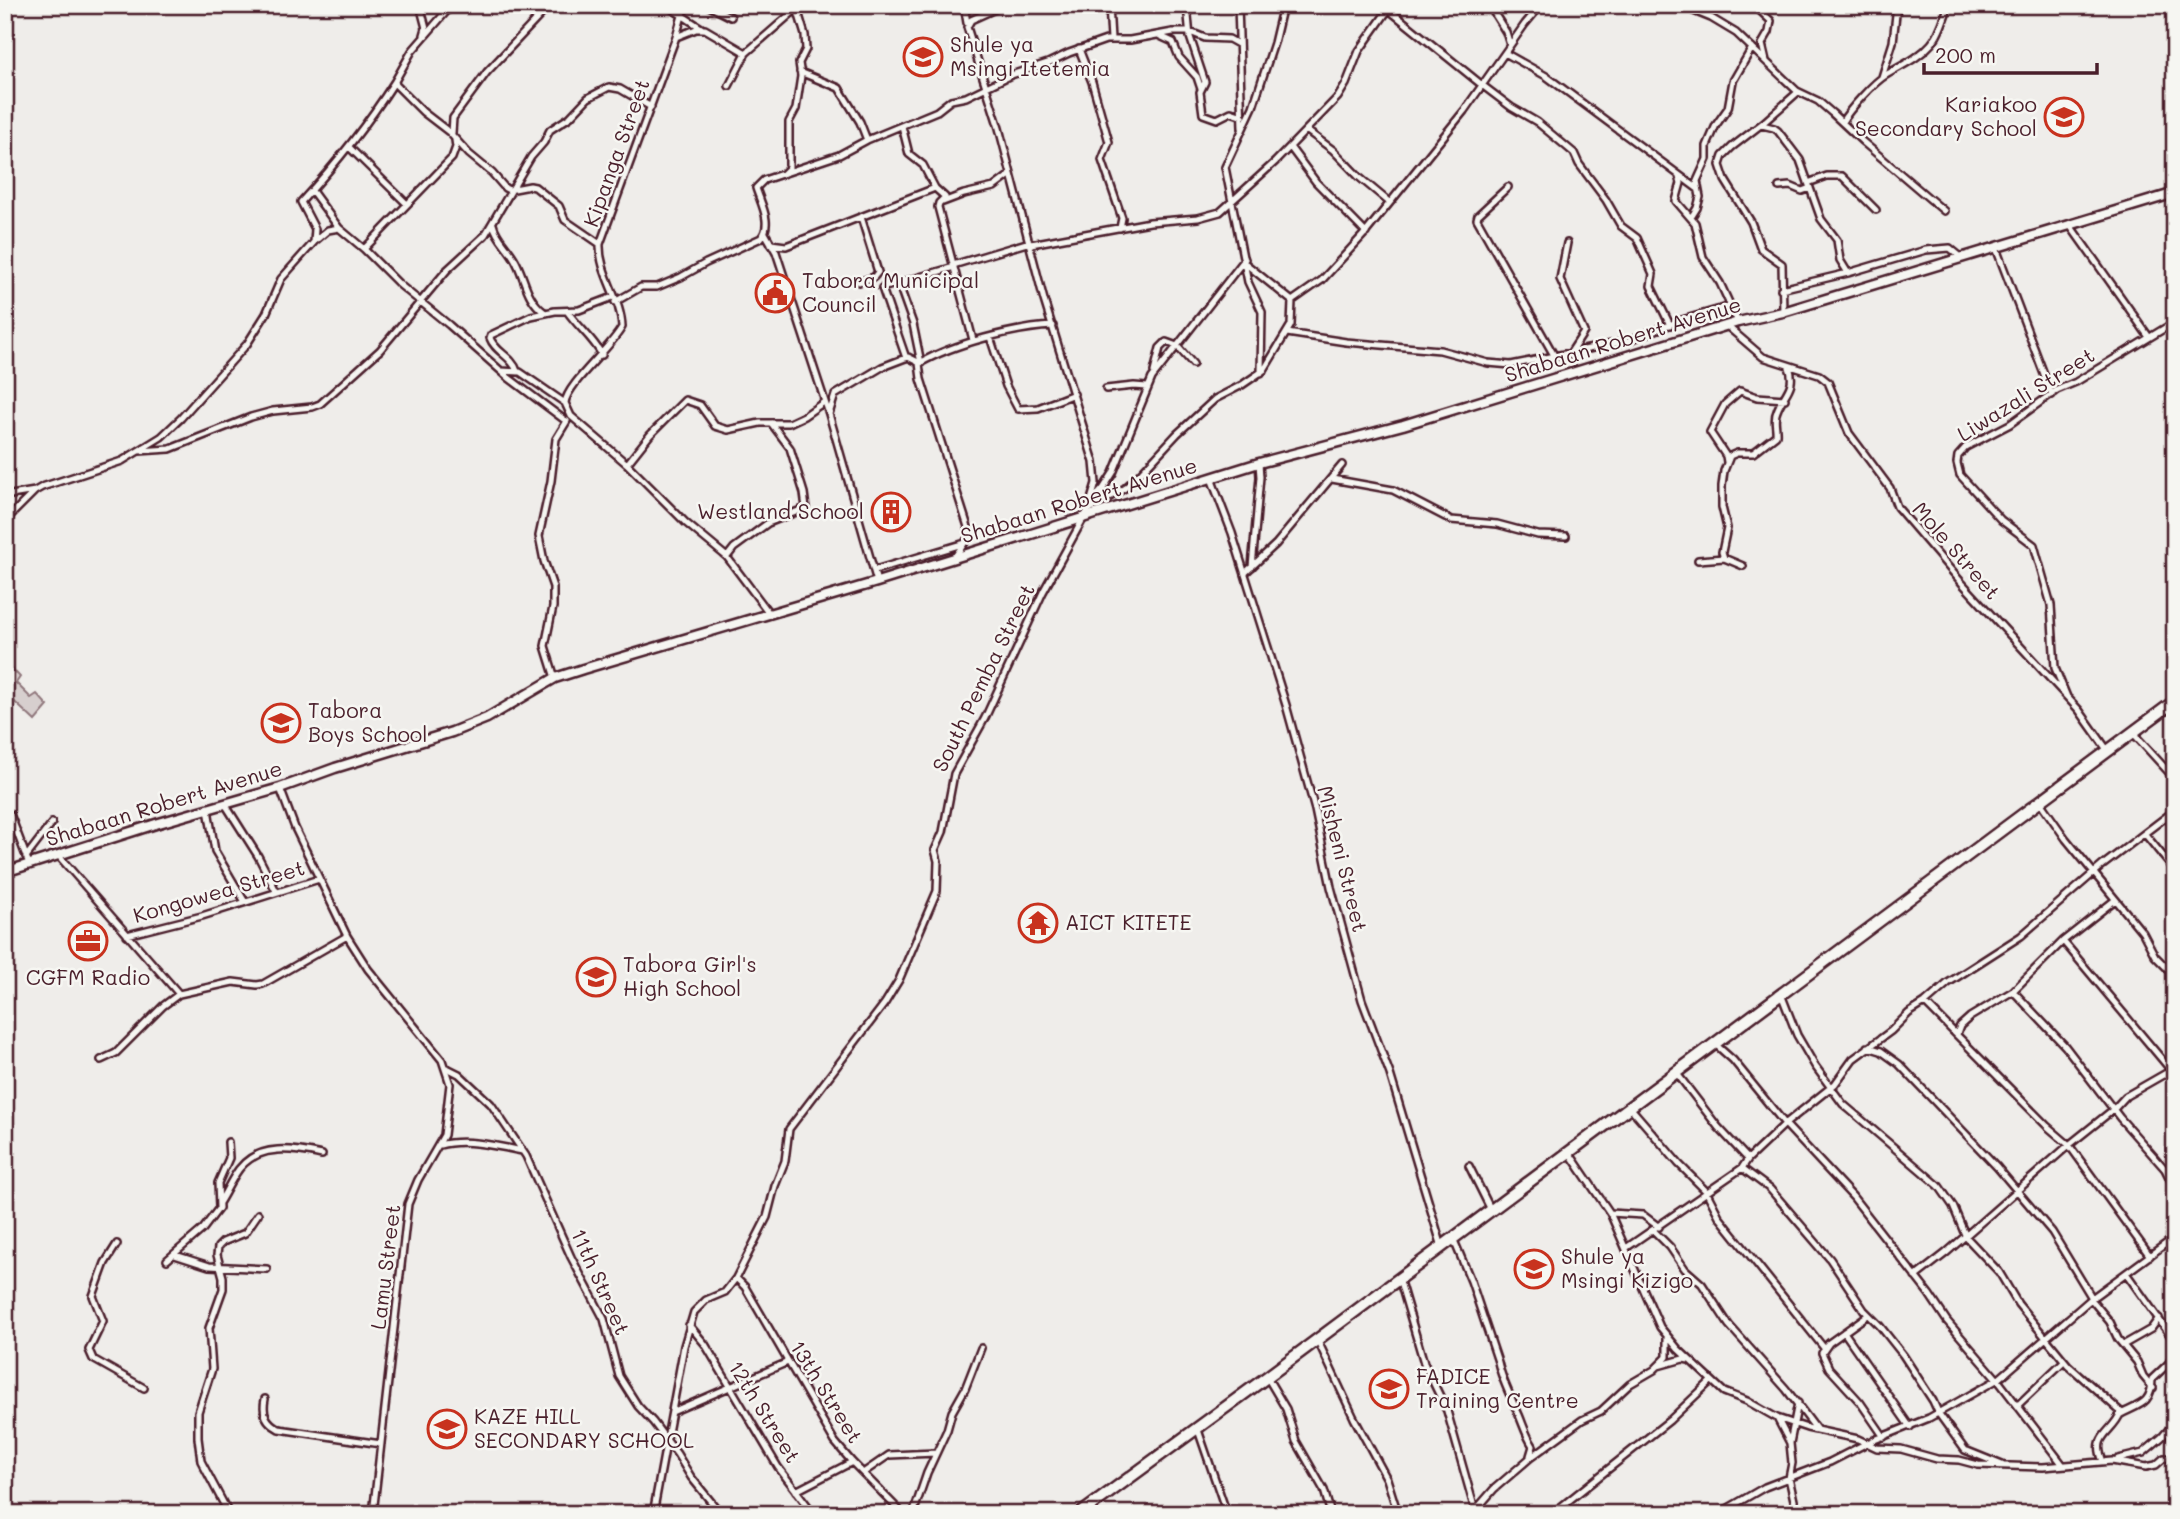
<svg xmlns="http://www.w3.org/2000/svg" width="2180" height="1519" font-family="Mali,sans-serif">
<rect width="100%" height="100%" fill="#efedea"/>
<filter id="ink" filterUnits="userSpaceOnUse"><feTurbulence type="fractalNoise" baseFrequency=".0143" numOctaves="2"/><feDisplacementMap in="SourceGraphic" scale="14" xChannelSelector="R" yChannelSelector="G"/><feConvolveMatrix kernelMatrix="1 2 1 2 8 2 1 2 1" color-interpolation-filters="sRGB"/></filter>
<g filter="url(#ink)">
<path fill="#d7cfce" stroke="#90777c" stroke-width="2" d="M5,661L20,677L16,683L31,698L37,694L48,706L35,721L5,693Z"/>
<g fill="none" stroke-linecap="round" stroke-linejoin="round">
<defs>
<path id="street" d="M420,5L426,28L424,35
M452,5L412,51L395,81L396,85L423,112L449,132L469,154L492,173L505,188L509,190L530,186L535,187L559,206L565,220L600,244
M666,5L703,29
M685,5L676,37L600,244C599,274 621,298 622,327C611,348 567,384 565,403L571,416L627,464L686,523L727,557L769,613
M707,5L731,17
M964,5L967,23
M1109,5L1111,39
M1187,5L1190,37L1205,82L1200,92L1203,114L1217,119L1231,112L1243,116
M1238,5L1242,128
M1383,5L1482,85L1511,107L1537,122L1574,153L1579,164L1606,200L1621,226L1637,238L1653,274L1651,286L1670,325
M1489,5L1506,32L1510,45
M1679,5L1711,18L1736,33L1797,91L1818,101L1832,113L1863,142L1944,211
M1754,5L1771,21L1769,32L1762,44L1766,61
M1160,36L1173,42L1179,57L1197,77L1201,89
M676,37L696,29H705L746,53
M1079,49L1092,82L1109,142L1102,160L1122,218L1120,228
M1505,53L1546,76L1698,189
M800,72L839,88L860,122L867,140
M1882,77L1893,42L1897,5
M729,86L746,53L801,5
M1842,122C1849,110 1874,82 1886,75C1902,65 1918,59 1931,44C1940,34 1944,18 1949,5
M1762,125L1774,128L1778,131L1800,160L1821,219L1837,240L1840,260L1848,273
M902,126L909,154L923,165L935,188L945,197L939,203L938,207L973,340
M1306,130L1333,150L1359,177L1389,202
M452,133L453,118L487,72L550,5
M349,147L407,204
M1290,147L1316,182L1366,233
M783,174L789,168V122L796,109L801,76L799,63L806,49L805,35L796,5
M1679,176L1681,183L1676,201L1695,223L1703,257L1720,283L1738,322
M1808,183L1827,176H1842L1876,210
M1508,187L1478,215L1477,219L1555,357
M1779,187L1790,186L1802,191L1810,188
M312,191L339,228L364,249L400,285L449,325L509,378L566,421
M943,202L964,194L994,187L1010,175
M1692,216L1697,208L1700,197L1697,181L1707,159V146L1716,125L1728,108L1733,81L1752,48
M493,224C496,237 507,246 514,258C525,276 525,298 544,312
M2069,224L2149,337
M765,233L776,252L829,414L877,582
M315,241L328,230L339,228
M1567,243L1560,279L1584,332L1569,355
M771,244L786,246L935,188
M1031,244L1150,222L1198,218L1220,212L1275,162L1338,97L1346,84L1359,51L1388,10
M1996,248L2052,395
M364,249L452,158L456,147L455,140
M1246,264L1292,301
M953,265L1030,242
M859,282L874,277L878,272L861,217
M898,282L913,324L921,363
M1781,289L1848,273L1926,250L1950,248L1961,257
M615,302L641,287H657L681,277L706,263L761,238C773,224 761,204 756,188L764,180L839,155L867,140L937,111L951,100L966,97L1011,75L1048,63L1069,53L1106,40H1130L1173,32H1190L1205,38L1229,39L1238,44
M567,311C578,327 593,338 602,355
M1783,312L1782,264L1761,249L1751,222L1725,180L1720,165L1723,156L1732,147L1763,123L1798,92
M1727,326L1763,357L1819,375L1828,382L1849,433L1890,488L1897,507L1962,583L2079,710L2108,751
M1287,333L1346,342L1440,350L1488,363L1511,365L1627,341L1682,320L1731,306
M990,337L1006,386L1018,409L1038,408L1074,394
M906,358L882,288L954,267
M919,363L921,379L968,527V538L954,558
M502,371L520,372L565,403
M517,371C512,356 495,352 490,338L491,335L531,316L555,311L579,310L613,297
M1154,372L1160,348L1166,342L1177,346L1193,364
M1261,373L1262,312L1248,282L1225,167L1253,107L1274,43L1283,5
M1106,389L1134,386L1147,387
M829,414L835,395L882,367L908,357L920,363C953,344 1014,328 1053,326
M139,451L170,449L251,417L273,411L312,407L320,404L380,350L447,270L485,235L531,157L544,142L550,130L570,117L588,98L609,87L620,89L651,107
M1727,462L1726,456L1710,432L1725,404L1740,391L1757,397L1785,399
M627,464L650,435L685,400L700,405L715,426L728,430L760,423H789L804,416L824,402
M1211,478L1232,533L1286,705L1315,810L1331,887L1362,1000L1390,1074L1442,1247
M1332,479L1393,490L1451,520L1497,524L1538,535L1566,536
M5,496L35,491
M1093,500L1103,489L1113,473L1152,378L1245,259
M1088,510L1125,488L1138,476L1177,434L1215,399L1242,385L1264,370L1291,325L1292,301L1322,280L1367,231L1464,111L1525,24L1541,5
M5,521L35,491L42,487L122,461L161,437L181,418L247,344L266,314L281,279L314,242L315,229L301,202C336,164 367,125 395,81
M727,557L734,548L768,523L806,508L804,493L790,448L771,423
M1724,558L1722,552L1727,528L1722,507V486L1724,471L1730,456L1737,453H1753L1776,435C1777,427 1773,419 1777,411C1783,394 1797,387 1789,367
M1698,560L1724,558L1743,566
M1252,567L1260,477L1259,463
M875,570L962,544
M1245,573L1276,544L1342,465
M555,678L545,646L553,607V587L544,561L539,536L551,481L556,439L567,421
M2067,697L2055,668L2051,605L2034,545L2001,520L1960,475L1957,463L1958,456L1966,447L2010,424L2057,390L2076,382L2175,322
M2133,733L2175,779
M280,788L295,828L347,936L368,969L442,1060L450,1084L444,1135L418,1180L408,1204L373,1514
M2040,802L2066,839L2143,933L2155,956L2175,976
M225,804L258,856L276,891
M208,809L215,851L245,902
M10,814L29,864
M2145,834L2175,871
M58,855L179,994
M26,857L52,823
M127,935L202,916L319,879
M2063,941L2175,1075
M2013,991L2065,1046L2120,1118L2165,1169L2175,1189
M1781,994L1797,1035L1815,1066L1843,1104L1939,1186L1953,1206L1966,1237L1999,1272L2018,1304L2068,1365L2121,1412C2113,1433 2091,1435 2103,1461
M1925,1003L2047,1126L2069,1145L2150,1256
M1957,1034L1960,1026L1970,1017L2013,991L2063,941L2115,900
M1715,1044L1733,1060L1785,1124L1853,1197L1929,1294L1947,1321L1997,1379L2063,1465
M1868,1047L1881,1051L1899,1064L1997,1167L2052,1232L2092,1298
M101,1060L116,1053L163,1006L179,994L233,982L257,985L263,984L347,936
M447,1068L459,1074L491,1104L526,1156L571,1257L604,1319L619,1376L638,1406L653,1422L677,1454L691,1477L721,1514
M1675,1071L1718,1127L1748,1159
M1629,1106L1679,1164L1706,1191L1720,1218L1824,1348
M440,1145C464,1138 498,1146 522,1151
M1568,1151L1610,1213L1660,1327L1678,1349L1724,1392L1747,1401L1777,1418L1807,1428L1858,1439L1877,1448L1901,1449L1937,1459L1959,1460L1978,1465L2043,1467L2112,1461L2146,1467L2156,1465L2164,1458L2175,1459
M1469,1166L1491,1210
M1742,1168L1770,1189L1830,1259L1864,1310L1880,1326L1903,1355L1933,1401L1939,1414L1965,1450L2002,1465
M219,1203C226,1192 231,1180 239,1169C259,1143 294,1149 322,1155
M1610,1213L1643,1215L1659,1227
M1654,1231L1670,1247L1685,1269L1702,1284L1729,1325L1786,1389L1817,1430
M1453,1238L1471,1281L1498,1362C1502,1381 1511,1397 1519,1415C1524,1427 1526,1435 1533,1446L1530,1456
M117,1244L105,1263L93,1296L103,1321L89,1350L93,1359L144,1388
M1626,1248L1742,1168L1748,1159L1785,1124L1835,1084L1853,1059L1891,1031L1909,1013L1925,1003L1948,983L2021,936L2103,865L2175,810
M175,1255L209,1266L267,1269
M167,1260L203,1229L219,1208L218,1183L229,1158L228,1142
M2126,1273L2175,1342
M1915,1277L1946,1253L2069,1145L2114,1109L2126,1096L2175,1068
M736,1278L745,1287L835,1442L852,1462L903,1514
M1399,1278L1424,1363L1447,1411L1475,1510
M2091,1299L2110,1322L2118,1339L2137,1362L2143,1376L2153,1388
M1868,1315L1829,1343L1822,1353L1829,1368L1860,1402L1884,1437
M689,1325L705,1344L778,1467L814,1514
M1844,1332L1910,1427
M1317,1339L1354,1418L1387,1479L1398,1514
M2123,1345L2151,1329L2159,1318
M1658,1366L1683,1359L1689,1360
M1267,1377L1286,1409L1296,1441L1324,1490L1331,1514
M265,1399C262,1414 266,1422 279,1429L381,1444
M2018,1405L2064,1361
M672,1412L788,1362
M2121,1414C2141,1404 2152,1403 2152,1379L2169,1363L2175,1352
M1777,1418L1790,1443
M1197,1427L1227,1514
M2118,1459L2143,1453L2162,1437L2175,1422
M863,1473L889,1455L936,1453
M796,1491L852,1462
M1475,1511L1494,1489L1530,1458L1582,1420L1601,1411L1630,1384L1654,1370L1667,1357V1338
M229,1514L201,1461L198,1438V1412L212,1369L209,1328L223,1289V1277L217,1255L218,1247L223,1242L245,1233L258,1214
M653,1514L684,1346L694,1312L706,1300L725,1292L736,1278L767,1217L775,1186L785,1161L789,1129L885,1003L899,980L937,891L938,861L935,850L943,832L954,774L985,718L1043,592L1088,510L1096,483L1094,462L1044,300L999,128L967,27L971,20L1004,5
M913,1514L927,1473L947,1430L952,1412L965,1389L981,1348
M1552,1514L1670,1420L1711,1381
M1718,1514L1765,1487L1830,1462L1867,1443L1929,1418L2000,1378L2092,1298L2175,1237
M1797,1514L1789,1478L1792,1463L1790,1443L1798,1403"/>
<path id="secondary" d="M5,872L159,823L280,788L335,768L452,732L487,718L555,678L583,669L877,582L1259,463L1403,425L1738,322L1783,312L2175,193"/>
<path id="highway" d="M1080,1514L1267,1377L2175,701"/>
</defs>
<use href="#street" stroke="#4a1f2b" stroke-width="10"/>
<use href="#secondary" stroke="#4a1f2b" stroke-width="13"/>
<use href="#highway" stroke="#4a1f2b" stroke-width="15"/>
<use href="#street" stroke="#f6f6f2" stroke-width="5"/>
<use href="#secondary" stroke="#f6f6f2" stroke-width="8"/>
<use href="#highway" stroke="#f6f6f2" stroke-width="10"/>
</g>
</g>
<defs>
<symbol id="school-ring" viewBox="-11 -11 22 22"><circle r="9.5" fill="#f6f6f2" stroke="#c8321e" stroke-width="1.5"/><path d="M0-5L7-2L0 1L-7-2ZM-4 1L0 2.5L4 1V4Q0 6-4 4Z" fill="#c8321e"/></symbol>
<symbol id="civic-ring" viewBox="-11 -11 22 22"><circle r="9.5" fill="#f6f6f2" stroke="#c8321e" stroke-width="1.5"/><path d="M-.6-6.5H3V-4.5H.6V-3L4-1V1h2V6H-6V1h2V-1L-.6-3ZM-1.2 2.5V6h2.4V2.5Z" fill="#c8321e"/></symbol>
<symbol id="building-ring" viewBox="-11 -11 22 22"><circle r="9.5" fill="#f6f6f2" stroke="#c8321e" stroke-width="1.5"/><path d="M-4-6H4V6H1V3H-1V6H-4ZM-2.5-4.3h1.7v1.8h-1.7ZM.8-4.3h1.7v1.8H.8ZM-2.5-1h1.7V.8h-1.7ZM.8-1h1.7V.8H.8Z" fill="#c8321e"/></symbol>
<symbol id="temple-ring" viewBox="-11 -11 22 22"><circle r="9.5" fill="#f6f6f2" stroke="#c8321e" stroke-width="1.5"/><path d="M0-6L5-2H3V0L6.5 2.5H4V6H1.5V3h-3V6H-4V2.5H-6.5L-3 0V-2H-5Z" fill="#c8321e"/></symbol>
<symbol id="office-ring" viewBox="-11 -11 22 22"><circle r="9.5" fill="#f6f6f2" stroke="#c8321e" stroke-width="1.5"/><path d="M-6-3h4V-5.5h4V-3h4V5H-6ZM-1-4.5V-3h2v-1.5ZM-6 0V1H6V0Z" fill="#c8321e"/></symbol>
</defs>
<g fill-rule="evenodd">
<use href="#school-ring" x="901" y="35" width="44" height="44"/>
<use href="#school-ring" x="2042" y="95" width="44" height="44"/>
<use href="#civic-ring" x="753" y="271" width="44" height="44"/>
<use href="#building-ring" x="869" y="490" width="44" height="44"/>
<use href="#school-ring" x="259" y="701" width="44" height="44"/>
<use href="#temple-ring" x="1016" y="901" width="44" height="44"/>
<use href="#office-ring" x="66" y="919" width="44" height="44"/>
<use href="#school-ring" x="574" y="955" width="44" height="44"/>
<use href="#school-ring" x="1512" y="1247" width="44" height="44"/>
<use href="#school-ring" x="1367" y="1367" width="44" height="44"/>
<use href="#school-ring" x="425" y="1407" width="44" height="44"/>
</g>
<g text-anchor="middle" stroke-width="5" stroke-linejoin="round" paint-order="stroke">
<g font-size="21" fill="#4a1f2b" stroke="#f6f6f2" text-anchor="start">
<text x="950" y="52">Shule ya<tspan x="950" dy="24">Msingi Itetemia</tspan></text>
<text x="2037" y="112" text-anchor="end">Kariakoo<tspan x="2037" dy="24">Secondary School</tspan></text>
<text x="802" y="288">Tabora Municipal<tspan x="802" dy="24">Council</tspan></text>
<text x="864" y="519" text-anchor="end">Westland School</text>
<text x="308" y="718">Tabora<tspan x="308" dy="24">Boys School</tspan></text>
<text x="1065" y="930">AICT KITETE</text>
<text x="623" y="972">Tabora Girl's<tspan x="623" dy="24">High School</tspan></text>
<text x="88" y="985" text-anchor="middle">CGFM Radio</text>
<text x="1561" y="1264">Shule ya<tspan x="1561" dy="24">Msingi Kizigo</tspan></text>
<text x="1416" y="1384">FADICE<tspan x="1416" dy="24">Training Centre</tspan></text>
<text x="474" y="1424">KAZE HILL<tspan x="474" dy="24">SECONDARY SCHOOL</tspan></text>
</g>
<g font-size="21" fill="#4a1f2b" stroke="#f6f6f2">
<text transform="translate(617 153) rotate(-70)" y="7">Kipanga Street</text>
<text transform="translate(1623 340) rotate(-17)" y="7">Shabaan Robert Avenue</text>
<text transform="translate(2026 395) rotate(-32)" y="7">Liwazali Street</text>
<text transform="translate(1079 501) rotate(-17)" y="7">Shabaan Robert Avenue</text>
<text transform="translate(1956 551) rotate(49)" y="7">Mole Street</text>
<text transform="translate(984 678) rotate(-64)" y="7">South Pemba Street</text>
<text transform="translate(164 804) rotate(-17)" y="7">Shabaan Robert Avenue</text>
<text transform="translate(1342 859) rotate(76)" y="7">Misheni Street</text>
<text transform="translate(219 892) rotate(-16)" y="7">Kongowea Street</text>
<text transform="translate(386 1267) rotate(-83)" y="7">Lamu Street</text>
<text transform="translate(600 1282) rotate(66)" y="7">11th Street</text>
<text transform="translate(826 1392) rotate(58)" y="7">13th Street</text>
<text transform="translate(764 1412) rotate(58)" y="7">12th Street</text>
</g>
</g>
<rect width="2180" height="1519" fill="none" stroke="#f6f6f2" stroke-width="28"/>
<rect x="14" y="14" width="2152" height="1491" fill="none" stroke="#4a1f2b" stroke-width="2.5" filter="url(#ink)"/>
<path d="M1924 63v10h173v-10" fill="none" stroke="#4a1f2b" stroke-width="3.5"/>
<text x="1935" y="63" font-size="21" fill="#4a1f2b" stroke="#f6f6f2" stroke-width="5" paint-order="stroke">200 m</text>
</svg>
